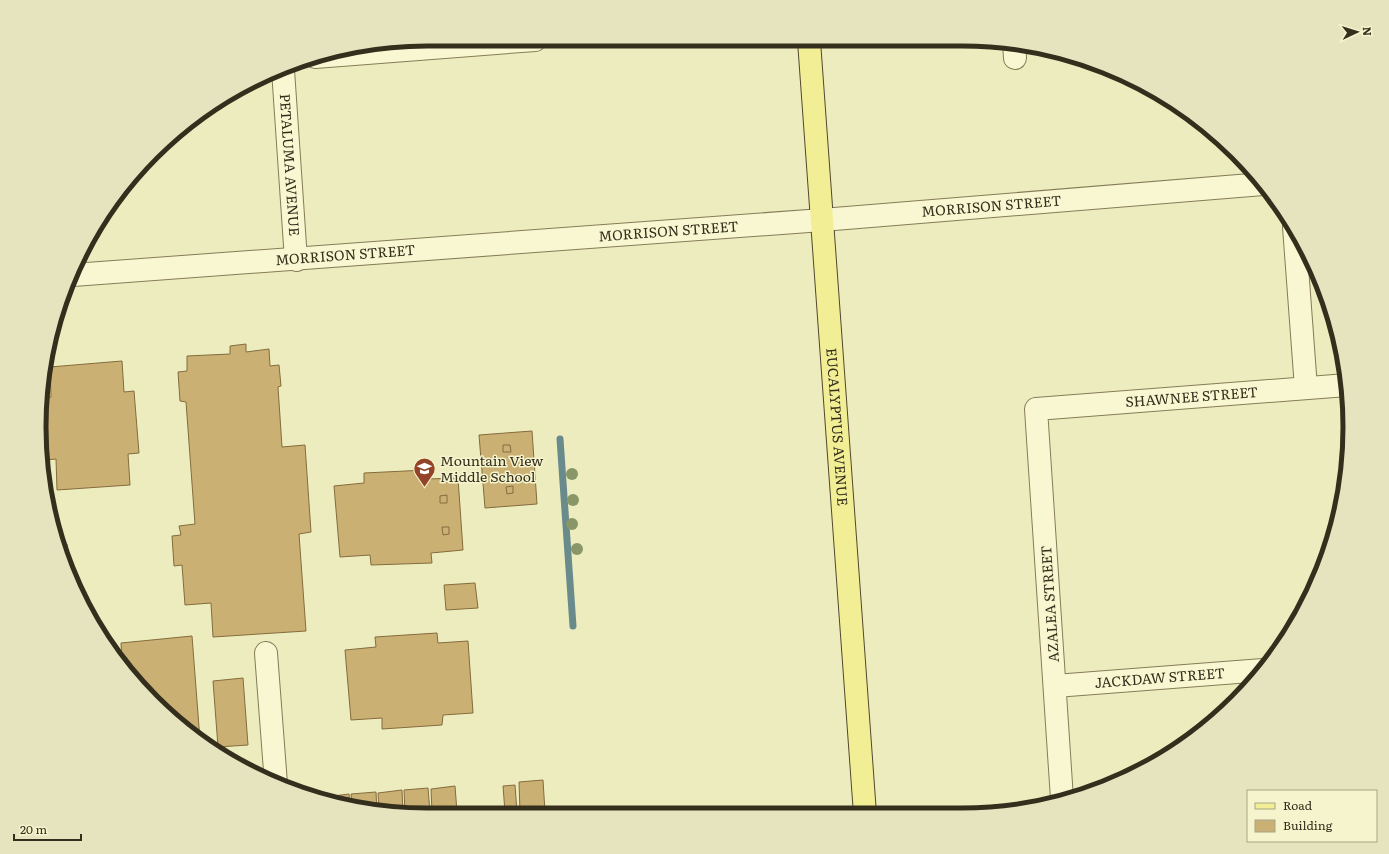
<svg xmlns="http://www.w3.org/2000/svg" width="1389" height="854" font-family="Literata,serif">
<rect width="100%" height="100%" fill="#edecbe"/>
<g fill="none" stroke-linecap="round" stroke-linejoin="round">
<path stroke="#698b8c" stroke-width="7" d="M560,439L573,626"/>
</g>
<path fill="#cbb074" stroke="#846c3d" d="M246,344V352L269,349L270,366L279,365L281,386L278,387L282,447L305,445L311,532L299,534L306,631L213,637L211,603L185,605L182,565L174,566L172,536L181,535L179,526L195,524L186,402L180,401L178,372L187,371V356L230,354V346Z
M122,361L124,392L134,391L139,453L128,454L130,485L57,490L56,459L46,460L42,407L44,398L51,397L50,367Z
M532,431L537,504L485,508L479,435Z
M503,445H510L511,452H503Z
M426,470L427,479L458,478L463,550L431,553L432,563L371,565L370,555L340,557L334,486L364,483V473Z
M513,486V493L507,494L506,487Z
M447,495V503H440V496Z
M442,527H449V534L443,535Z
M58,544H67L68,568L60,552Z
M475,583L478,608L446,610L444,585Z
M437,633L438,643L468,641L473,713L443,715L442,725L382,729V718L351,720L345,650L376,647L375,637Z
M192,636L200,740L191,735L122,662L121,643Z
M243,678L248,745L218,747L213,681Z
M543,780L545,812H520L519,782Z
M515,785L517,812H505L503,786Z
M455,786L457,812H432L431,789Z
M428,788L430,812H405L404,790Z
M402,790L403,812H379L378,793Z
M376,792L377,812L352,805L351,794Z
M349,794L350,804L325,798V797Z"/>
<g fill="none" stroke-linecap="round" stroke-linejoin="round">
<defs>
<g id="minor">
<path d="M1014,43L1015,58"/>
<path d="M315,57L535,40"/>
<path id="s1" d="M283,70L296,260"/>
<path d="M1294,227L1306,388"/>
<path id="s2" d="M73,275L822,220L1263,184"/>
<path d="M266,653L276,784"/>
<path id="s3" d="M1055,686L1263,670"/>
<path id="s4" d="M1062,799L1036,409L1347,385"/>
</g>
<g id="major">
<path id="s5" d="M809,41L865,814"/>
</g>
</defs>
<use href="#minor" stroke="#857c57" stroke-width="24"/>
<use href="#major" stroke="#52482c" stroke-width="24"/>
<use href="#minor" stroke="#f8f7d1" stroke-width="22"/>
<use href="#major" stroke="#f1ee95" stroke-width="22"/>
</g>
<g fill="#899768">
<circle cx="572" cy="474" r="6"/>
<circle cx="573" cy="500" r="6"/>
<circle cx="572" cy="524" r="6"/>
<circle cx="577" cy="549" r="6"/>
</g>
<defs>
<symbol id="school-pin" viewBox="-11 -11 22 30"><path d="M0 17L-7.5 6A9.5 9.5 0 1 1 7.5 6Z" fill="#934428" stroke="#f5f4cd"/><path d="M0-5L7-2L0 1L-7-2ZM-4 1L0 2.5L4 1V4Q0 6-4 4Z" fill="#fff"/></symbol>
</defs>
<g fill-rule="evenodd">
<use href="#school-pin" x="412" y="456" width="25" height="34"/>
</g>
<g text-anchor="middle" stroke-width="3" stroke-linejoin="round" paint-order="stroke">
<g font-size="14" fill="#342e1c" stroke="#f5f4cd">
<text dy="5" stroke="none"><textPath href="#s1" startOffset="95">PETALUMA AVENUE</textPath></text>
<text dy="5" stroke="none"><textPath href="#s2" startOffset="921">MORRISON STREET</textPath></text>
<text dy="5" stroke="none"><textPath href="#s2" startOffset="597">MORRISON STREET</textPath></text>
<text dy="5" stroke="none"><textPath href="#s2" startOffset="273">MORRISON STREET</textPath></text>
<text dy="5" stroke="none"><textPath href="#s4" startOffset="547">SHAWNEE STREET</textPath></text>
<text dy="5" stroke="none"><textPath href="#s5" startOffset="387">EUCALYPTUS AVENUE</textPath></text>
<text transform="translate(1050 604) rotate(-94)" y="5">AZALEA STREET</text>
<text dy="5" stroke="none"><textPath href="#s3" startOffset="105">JACKDAW STREET</textPath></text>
</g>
<g font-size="14" fill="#342e1c" stroke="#f5f4cd" text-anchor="start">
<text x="440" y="466">Mountain View<tspan x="440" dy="16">Middle School</tspan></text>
</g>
</g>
<path d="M0 0H1389V854H0ZM427 46H962A381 381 0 0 1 1343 427V427A381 381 0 0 1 962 808H427A381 381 0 0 1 46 427V427A381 381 0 0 1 427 46Z" fill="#e6e4bf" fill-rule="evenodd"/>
<path fill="none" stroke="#342e1c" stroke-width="5" d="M427 46H962A381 381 0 0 1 1343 427V427A381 381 0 0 1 962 808H427A381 381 0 0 1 46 427V427A381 381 0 0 1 427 46Z"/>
<rect x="1247" y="790" width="130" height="52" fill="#f5f4cd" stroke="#a8a586"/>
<rect x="1255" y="803" width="20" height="6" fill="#f1ee95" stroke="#a8a586"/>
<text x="1283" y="810" font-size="12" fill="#342e1c">Road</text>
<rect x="1255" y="820" width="20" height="12" fill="#cbb074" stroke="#a8a586"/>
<text x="1283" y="830" font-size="12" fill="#342e1c">Building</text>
<g transform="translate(1357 32) rotate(86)" stroke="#f5f4cd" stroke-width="3" paint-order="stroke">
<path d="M0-3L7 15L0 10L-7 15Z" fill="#342e1c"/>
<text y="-6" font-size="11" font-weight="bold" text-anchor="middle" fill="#342e1c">N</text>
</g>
<path d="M14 834v6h67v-6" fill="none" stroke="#342e1c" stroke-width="2"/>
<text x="20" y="834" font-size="12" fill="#342e1c" stroke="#f5f4cd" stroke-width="3" paint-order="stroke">20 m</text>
</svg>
